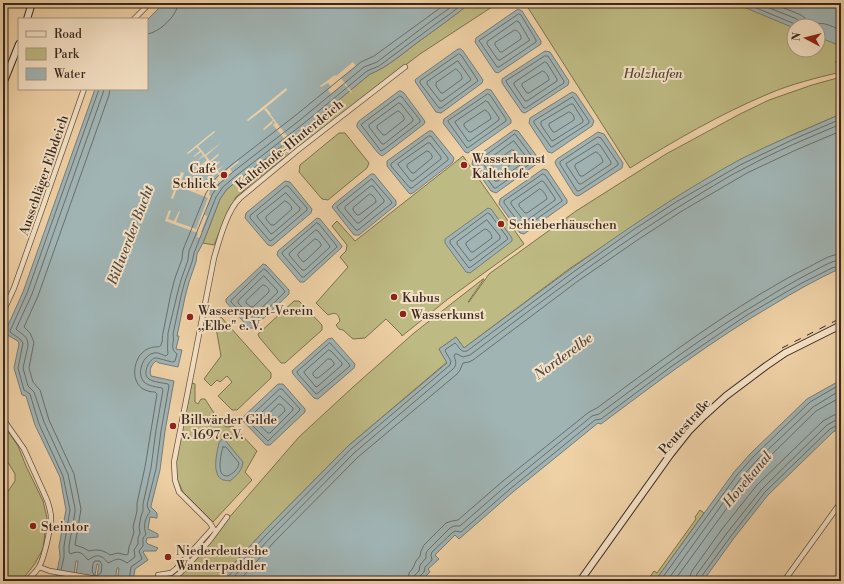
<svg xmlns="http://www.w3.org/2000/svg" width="844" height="584" font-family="'Libre Bodoni',serif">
<rect width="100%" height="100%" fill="#efd1a6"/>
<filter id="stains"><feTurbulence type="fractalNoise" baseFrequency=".005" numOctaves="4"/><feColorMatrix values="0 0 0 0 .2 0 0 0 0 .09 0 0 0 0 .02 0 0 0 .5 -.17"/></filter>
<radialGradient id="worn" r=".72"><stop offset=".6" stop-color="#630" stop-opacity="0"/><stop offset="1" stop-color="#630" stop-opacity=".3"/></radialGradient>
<path fill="#beba83" stroke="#7b7252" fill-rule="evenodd" d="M470,3H498L420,54L258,178L236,197L225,219L214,245L203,243L220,199L227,189L306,127L370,74C388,67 403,53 418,42C436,29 453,17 470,3Z
M525,3H841V60H839L835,62L841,65V72C816,78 791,84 768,94C720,114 674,141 630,168ZM794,26H818V50H794Z
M841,77V114L792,135L740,160L674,199L569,269L464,348L456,337L439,349L447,362L348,446L263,532L218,581H174L299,437L353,387L414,333L483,279H484L468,302H469L489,274L576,211L666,154L740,114L769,100L812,85Z
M339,133H345L369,163L367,168L328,200L322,199L299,172L300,165Z
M463,156L524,244L448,299L402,336L401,334L386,319L365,338L353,339L343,330L339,329L336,325L340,321C338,313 336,312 328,315L316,303L348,267L340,257L346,251L347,245L332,226L337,221L355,241Z
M294,301H299L322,325V330L285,363H281L259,337L258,334Z
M221,317L271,373V378L237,410H232L218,396L232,382L227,376L220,382L217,380L211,386L204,379L221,356L216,328Z
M192,383L195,384V402L198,404L201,399H205L214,413L215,421L227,427L233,426L257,451L245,472L252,480L213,522L183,492L177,479L175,463Z
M3,424L18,446L26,466L43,501L47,518L43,549L34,565L21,581H3V499L15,481V474L3,454Z
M700,510L704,513L655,581H647L654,571L657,573L696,519L695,517Z"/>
<path fill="#a0b4b4" stroke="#767c7a" d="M164,3H470C453,17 436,29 418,42C403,53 388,67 370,74L306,127L227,189L220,199L203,243L197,254L196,262L189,282L185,297L177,336H179L176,349L182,350L178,367L159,363L156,361C151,365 149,370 151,376L174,381L165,431L160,470L151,506V507L157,513V518L150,517L148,529L158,534V537L147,538L146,542L148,544L158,548L156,551H144L143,552L148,560L135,569L133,581H117L119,568H117L115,581H96L99,565L97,564L94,581H75L78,561H76L73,581H55L60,557L59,546L66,510L60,477L35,425L26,396L22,395L14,368L19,344L18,341L9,336L5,332L23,292L95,89H147V20Z
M734,3H841V46L818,37V26H794V28Z
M518,9L522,11L541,41V44L498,73L495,72L475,42L476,38Z
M458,49H461L463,51L483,80L482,83L441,113L436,112L416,83L415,80L416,79Z
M545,51L550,52L569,81L568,85L525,113L522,112L502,83V79Z
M487,89L491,90L511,120V123L468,153L465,152L443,123L444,119Z
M399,91H401L404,93L424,120L425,122L424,124L385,154L382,156L378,153L357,127V124L359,121Z
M572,92L576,94L594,121L592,126L552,153L548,152L529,123L530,118Z
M841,114V268C817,279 794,292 771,306C711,341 656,383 601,424L598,423L513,492L459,539L455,535L435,555L439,559L428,569L430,572L421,581H218L263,532L348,446L447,363L439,349L456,337L464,348C553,282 641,214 739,160C772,143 807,129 841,114Z
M514,130L518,131L539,159L538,163L496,193L491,191L472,164L473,159Z
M429,131H432L454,158L453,162L413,193L410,194L408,192L387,166V161Z
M598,132L604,134L623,163L622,168L580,195L577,196L574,194L556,165L555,162L557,159Z
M543,169L547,170L567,200V203L524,234L520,233L499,204L500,199Z
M371,174H374L396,201V205L359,235H354L332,207L334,204Z
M285,181L290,182L312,209L311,213L272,246L268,245L245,218L246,213Z
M488,208L491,209L512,238V241L470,273L466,272L445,243V239Z
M317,218L320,219L342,246L341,248L304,282H300L277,255L278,251Z
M263,264L266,265L289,290V294L253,328H249L226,302V299Z
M332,338L355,364L354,368L318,399L314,398L293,374L292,371L328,339Z
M841,380V428L833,432L768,495L734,538L703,581H655L734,472L751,453L807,399Z
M278,384H283L305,409V412L270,445H266L243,421V417Z
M222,439L225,440L243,462C242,471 237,475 230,481C229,481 224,480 223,480C211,475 217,452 219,443Z"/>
<path fill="#efd1a6" d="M353,62L356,66L341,78L352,92L351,93L344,84L331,94L328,90L331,87L328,83L321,87L320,86L335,75L336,76Z
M286,88L287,90L264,109H265L266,108L271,114H270L291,141L288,143L273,125L275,123L274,121L272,122L273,123L264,130L263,129L273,120L264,109L248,121L247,120Z
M214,131L215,132L198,146L202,151L208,146L202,151L205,155L222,142L206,156L210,161L218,154L219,155L211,162L214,166L219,161L220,162L214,167L217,170L224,165L218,171L221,175L238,161L239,162L230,169L232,172L215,186L219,182L217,179L212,183L211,182L219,175L217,173L212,177V176L217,172L214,169L209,173H208L214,168L211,165L202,171L201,170L210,163L208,161L200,168L199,167L207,160L204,156L197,161L203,155L201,152L194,157V156L200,151L197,147L188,154L187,153Z
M181,172L184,173L180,184L198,191L200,187L210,191L209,195L211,196L205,214H203L207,216L201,232H203L200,238L197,237L198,233L165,221L169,210L171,211L168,219L174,221L179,211H180L176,222L196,229L208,198L178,186L173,199L171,198Z"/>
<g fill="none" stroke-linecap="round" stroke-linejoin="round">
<path stroke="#6c6e6b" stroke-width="1" d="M744,3L795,24L797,26
M757,3L797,19L800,22L803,26
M772,3L801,15L806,19L809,25C824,21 828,25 841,30
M519,14L521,15L536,40V42L499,67H497L480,42L479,41Z
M517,21L519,22L529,39L530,40L500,60H498L487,44V42Z
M515,30C518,30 522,36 521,39L502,52H500L495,45V43Z
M147,34C159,33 178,15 178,3
M459,54L461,55L477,79L478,81L441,108H439L420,83V81Z
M545,56H548L564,81V83L526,108H524L507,83L506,81Z
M458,61L470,78L471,80L442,101H440L427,84V82Z
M545,62L547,63L557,79V81L527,101H525L514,85V83Z
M456,69C459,71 463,76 462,79L443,93H441L436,86V83Z
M543,71C546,72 549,77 549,80L529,93H527L522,86V84Z
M104,89L103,93L32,294L16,329C22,335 28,335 28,346L23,368L28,386L34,392L44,422L68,474L75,508V512L69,546V552L70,554C80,550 82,553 88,560C97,554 101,554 108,563C117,559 118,557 127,563L135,557L134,550L138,544V538L140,533L139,527L141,516L143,511V504L151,468L156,430L163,390L162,388C157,387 148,386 144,382C136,373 143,355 154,353C159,352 162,355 166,356L168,354C167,347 168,341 168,333L177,295L181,280L188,260L189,251L212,195L219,184L234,171L300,120L364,67L377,62L430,22L447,10L456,3
M110,89L109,95L38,296L24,327L30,333L34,342L29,368L33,382L40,390L49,420L74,474L81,509L75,545L84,548L89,551C98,549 103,550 110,555L118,553L126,555L128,554L129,547L131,542L134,532L133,527L137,511V503L145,467L157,394L155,392C151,392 147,391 143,389C132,382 133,365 140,355C143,352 146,349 150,348C154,346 160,348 161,345C163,341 162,336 163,333L171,293L175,278L182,259L183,250L206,193L216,178L230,166L296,115L361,62L374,56L447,3
M488,94L490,95L506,119V121L469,147L467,148L449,123L448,121Z
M400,96L402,97L420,120V122L383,150L381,151L362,126L361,125Z
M573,97L589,121V123L552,147H551L534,123V121Z
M486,101L488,102L499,118V120L470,141H468L456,124L455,122Z
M399,103L401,104L413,119V121L384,144H382L369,127V125Z
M571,104H573L583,120V122L554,140L552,141L541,125V122Z
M485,110C488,111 491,116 491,119L471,132H469L464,126V124Z
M398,111C401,112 405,117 404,120L385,135H383L377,128V126Z
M569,112C572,112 575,117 574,120L555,132H553L549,126V124Z
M515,134L534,159V161L496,188H494L477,164V162Z
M429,136H431L448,158V160L412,188H410L391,166V164Z
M598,137L601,138L618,163V165L579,191H577L560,164V162Z
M514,141L527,158V160L498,181H495L484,165V163Z
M428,143H430L441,157V159L413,181H411L399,166L398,164Z
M598,144L600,145L611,162V164L581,184H579L567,166L566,164Z
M512,150C515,150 519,156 518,159L499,173H497L492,166V164Z
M427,151C430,151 433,156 432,158L414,173H412L407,167V165Z
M596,152C599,153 603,159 603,162L583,176H580L575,167V165Z
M543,174L545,175L562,200V201L524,228H523L504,203V201Z
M372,179L391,201L392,203L358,230H356L338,209L337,207Z
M542,181L544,182L555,198V200L526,221H524L511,204V202Z
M286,186H288L307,208V210L272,240L270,241L250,218V216Z
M371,186H373L384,200V202L359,223H357L345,209V207Z
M540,189C543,190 547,196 547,199L527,213H525L519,206V204Z
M286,193L300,208V210L273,233L271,234L258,218L257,216Z
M370,194C373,195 376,199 376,202L359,215H357L353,210V208Z
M285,201C288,202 292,206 292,209L274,225H271L266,219V217Z
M488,213L490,214L507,237L508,239L471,267L469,268L450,243V241Z
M487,220L500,236V239L472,260L470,261L457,244V242Z
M317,223L319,224L336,245L337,247L304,277H302L283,255L282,253Z
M485,229C488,229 492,234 492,238L473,252H471L466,245V243Z
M316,230L318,231L329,245L330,247L305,270H302L290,256L289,254Z
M315,239C318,239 322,244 321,246L305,261L303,262L298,256V254Z
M264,269L266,270L284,290L285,292L253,323H251L231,302V301Z
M264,276L277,290L278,292L253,316H251L238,303V301Z
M263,285C266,285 270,289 269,292L253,307H251L246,303V301Z
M330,343L349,364L350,366L318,393L316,394L298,374L297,372Z
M329,350L331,351L342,363V365L318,386L316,387L305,374L304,372Z
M328,359H331L334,363V365L318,378H316L313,375V373Z
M280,389H282L300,409V410L269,440L268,441L248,421V419Z
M280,396L293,408V410L270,433H268L255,421V419Z
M279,404C282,404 285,408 285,411L270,425H268L264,421V419Z
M223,447H226L239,463C238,470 233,473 228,476C226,476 224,476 222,474C218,469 221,453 223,447Z
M95,561H100L102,565L101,573L97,576L94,575L92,571L93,564Z
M61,570L64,557V546L70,510L63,476L39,424L30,394L24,390L18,368L23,343L20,339L11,333L10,331L27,293L98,92L99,89
M129,581L131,567L142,559L139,551L143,546V538L146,534C143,527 145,517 150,512L148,508L147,505L156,469L161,431L169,386L168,384C163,383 153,382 149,379C142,375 148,360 155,358C156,357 170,362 173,362L175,361L177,354C169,348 175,343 173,334L181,296L185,281L192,262L194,253L216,197L223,187L237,175L303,124L367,71L379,66L433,26L450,14L464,3
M224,581L266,535L351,449L450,365L451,361L445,351L446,349L455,343C459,346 460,353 467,351L572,273L633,230L676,202L742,164L794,139L841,119
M230,581L270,538L354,453L453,369C457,365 456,361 454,356L455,354H457L463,357L470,355C546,298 621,241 703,192C717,184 730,175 745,168C776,151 808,138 841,124
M239,581L274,542L358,457L457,374L460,370L463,363L469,362L473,360L578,281L639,239L682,211L747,173L798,149L841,131
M408,581L409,573L413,568L416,561L420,556L421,551L424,545L446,523L452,521L458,520L503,481L589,412L597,408C651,368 704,328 762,293C776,285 790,276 805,269C816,264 829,254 841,254
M414,581V576L419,571L420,565L426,558V553L428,550L450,528L454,526H460L507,485L592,416L599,414C653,374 707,333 765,299C779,290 793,282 808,274C817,270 831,260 841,260
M419,581V577L424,572L425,567L432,560L431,555L432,552L452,533L455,531L461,532L510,489L595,420L601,419L672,366L747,315L800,284L832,268L841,265
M660,581L737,475L754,456L810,402L841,384
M667,581L741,478L757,460L813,407L841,390
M674,581L746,482L762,464L816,411L841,397
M689,581L690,576L692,571L722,529L757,485L823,421L834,415L841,414
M695,581L697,574L727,533L762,489L827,425L836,420H841
M700,581L701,577L731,536L765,492L830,429L838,425H841"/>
<defs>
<path id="street" d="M134,19L150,3
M3,312L14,288L41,212L84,89
M3,419L24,449L47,500C49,506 51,512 51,518C50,530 45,556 39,567C36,572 31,576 27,581
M216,531L213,528L210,523L179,492L175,480L174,462L214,258C219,241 227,210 240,198L298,150L405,67
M39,567L50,571L108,581
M158,575L171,573L176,569L213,528
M170,581L180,573L197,555L210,540L227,517
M784,581L841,502"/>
<path id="secondary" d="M27,19L32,3
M3,84L19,44
M580,581L670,455L689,431L704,416L726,396L766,366L785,353L841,325"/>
</defs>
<use href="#street" stroke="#665343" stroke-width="6"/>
<use href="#secondary" stroke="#382922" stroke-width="8"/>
<use href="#street" stroke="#f5e1c5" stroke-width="4.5"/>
<use href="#secondary" stroke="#f5e1c5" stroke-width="6"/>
<path stroke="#382922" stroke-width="1" stroke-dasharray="7 7" stroke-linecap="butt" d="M782,348L841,318"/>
</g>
<g fill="#8f2418" stroke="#f5e1c5" stroke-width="1.5">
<circle cx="464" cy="165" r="4"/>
<circle cx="224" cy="175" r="4"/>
<circle cx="501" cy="224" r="4"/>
<circle cx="394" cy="297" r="4"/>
<circle cx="403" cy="314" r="4"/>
<circle cx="190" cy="317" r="4"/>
<circle cx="173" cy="426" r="4"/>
<circle cx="33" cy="526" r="4"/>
<circle cx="168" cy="557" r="4"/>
</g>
<g text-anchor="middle" stroke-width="4" stroke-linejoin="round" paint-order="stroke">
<g font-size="13" font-style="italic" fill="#534635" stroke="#f5e1c5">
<text x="653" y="78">Holzhafen</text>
</g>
<g font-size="13" fill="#382922" stroke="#f5e1c5">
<text transform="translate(289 144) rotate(-39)" y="5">Kaltehofe-Hinterdeich</text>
<text transform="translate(43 175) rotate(-71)" y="5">Ausschläger Elbdeich</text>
<text transform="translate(684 426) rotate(-48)" y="5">Peutestraße</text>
</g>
<g font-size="13" fill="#382922" stroke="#f5e1c5" text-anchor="start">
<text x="472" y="163">Wasserkunst<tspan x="472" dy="15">Kaltehofe</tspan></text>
<text x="216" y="173" text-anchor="end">Café<tspan x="216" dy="15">Schlick</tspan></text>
<text x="509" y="229">Schieberhäuschen</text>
<text x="402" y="302">Kubus</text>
<text x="198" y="315">Wassersport-Verein<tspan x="198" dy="15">„Elbe" e. V.</tspan></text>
<text x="411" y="319">Wasserkunst</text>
<text x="181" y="424">Billwärder Gilde<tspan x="181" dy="15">v. 1697 e.V.</tspan></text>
<text x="41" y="531">Steintor</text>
<text x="176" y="555">Niederdeutsche<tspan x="176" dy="15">Wanderpaddler</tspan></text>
</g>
<g font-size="14" font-style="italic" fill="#524c46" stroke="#f5e1c5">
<text transform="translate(130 235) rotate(-69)" y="5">Billwerder Bucht</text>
<text transform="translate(563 356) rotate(-36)" y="5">Norderelbe</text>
<text transform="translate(747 479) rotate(-50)" y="5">Hovekanal</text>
</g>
</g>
<rect width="844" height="584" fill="none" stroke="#efd1a6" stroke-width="16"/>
<rect x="4" y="4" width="836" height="576" fill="none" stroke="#382922" stroke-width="2"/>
<rect x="8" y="8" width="828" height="568" fill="none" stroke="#382922"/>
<rect x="18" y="18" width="130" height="72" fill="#f5e1c5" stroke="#a99784"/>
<rect x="26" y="31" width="20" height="6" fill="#f5e1c5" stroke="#a99784"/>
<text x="54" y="38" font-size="12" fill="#382922">Road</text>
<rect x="26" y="48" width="20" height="12" fill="#beba83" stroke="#a99784"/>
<text x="54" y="58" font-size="12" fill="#382922">Park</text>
<rect x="26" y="68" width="20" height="12" fill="#a0b4b4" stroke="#a99784"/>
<text x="54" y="78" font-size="12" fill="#382922">Water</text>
<g transform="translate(806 38) rotate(277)"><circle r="19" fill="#f5e1c5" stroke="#a99784"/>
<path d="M0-3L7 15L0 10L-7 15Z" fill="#8f2418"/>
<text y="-6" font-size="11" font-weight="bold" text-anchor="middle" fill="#382922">N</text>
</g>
<rect width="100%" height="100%" filter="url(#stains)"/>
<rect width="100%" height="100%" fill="url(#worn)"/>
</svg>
